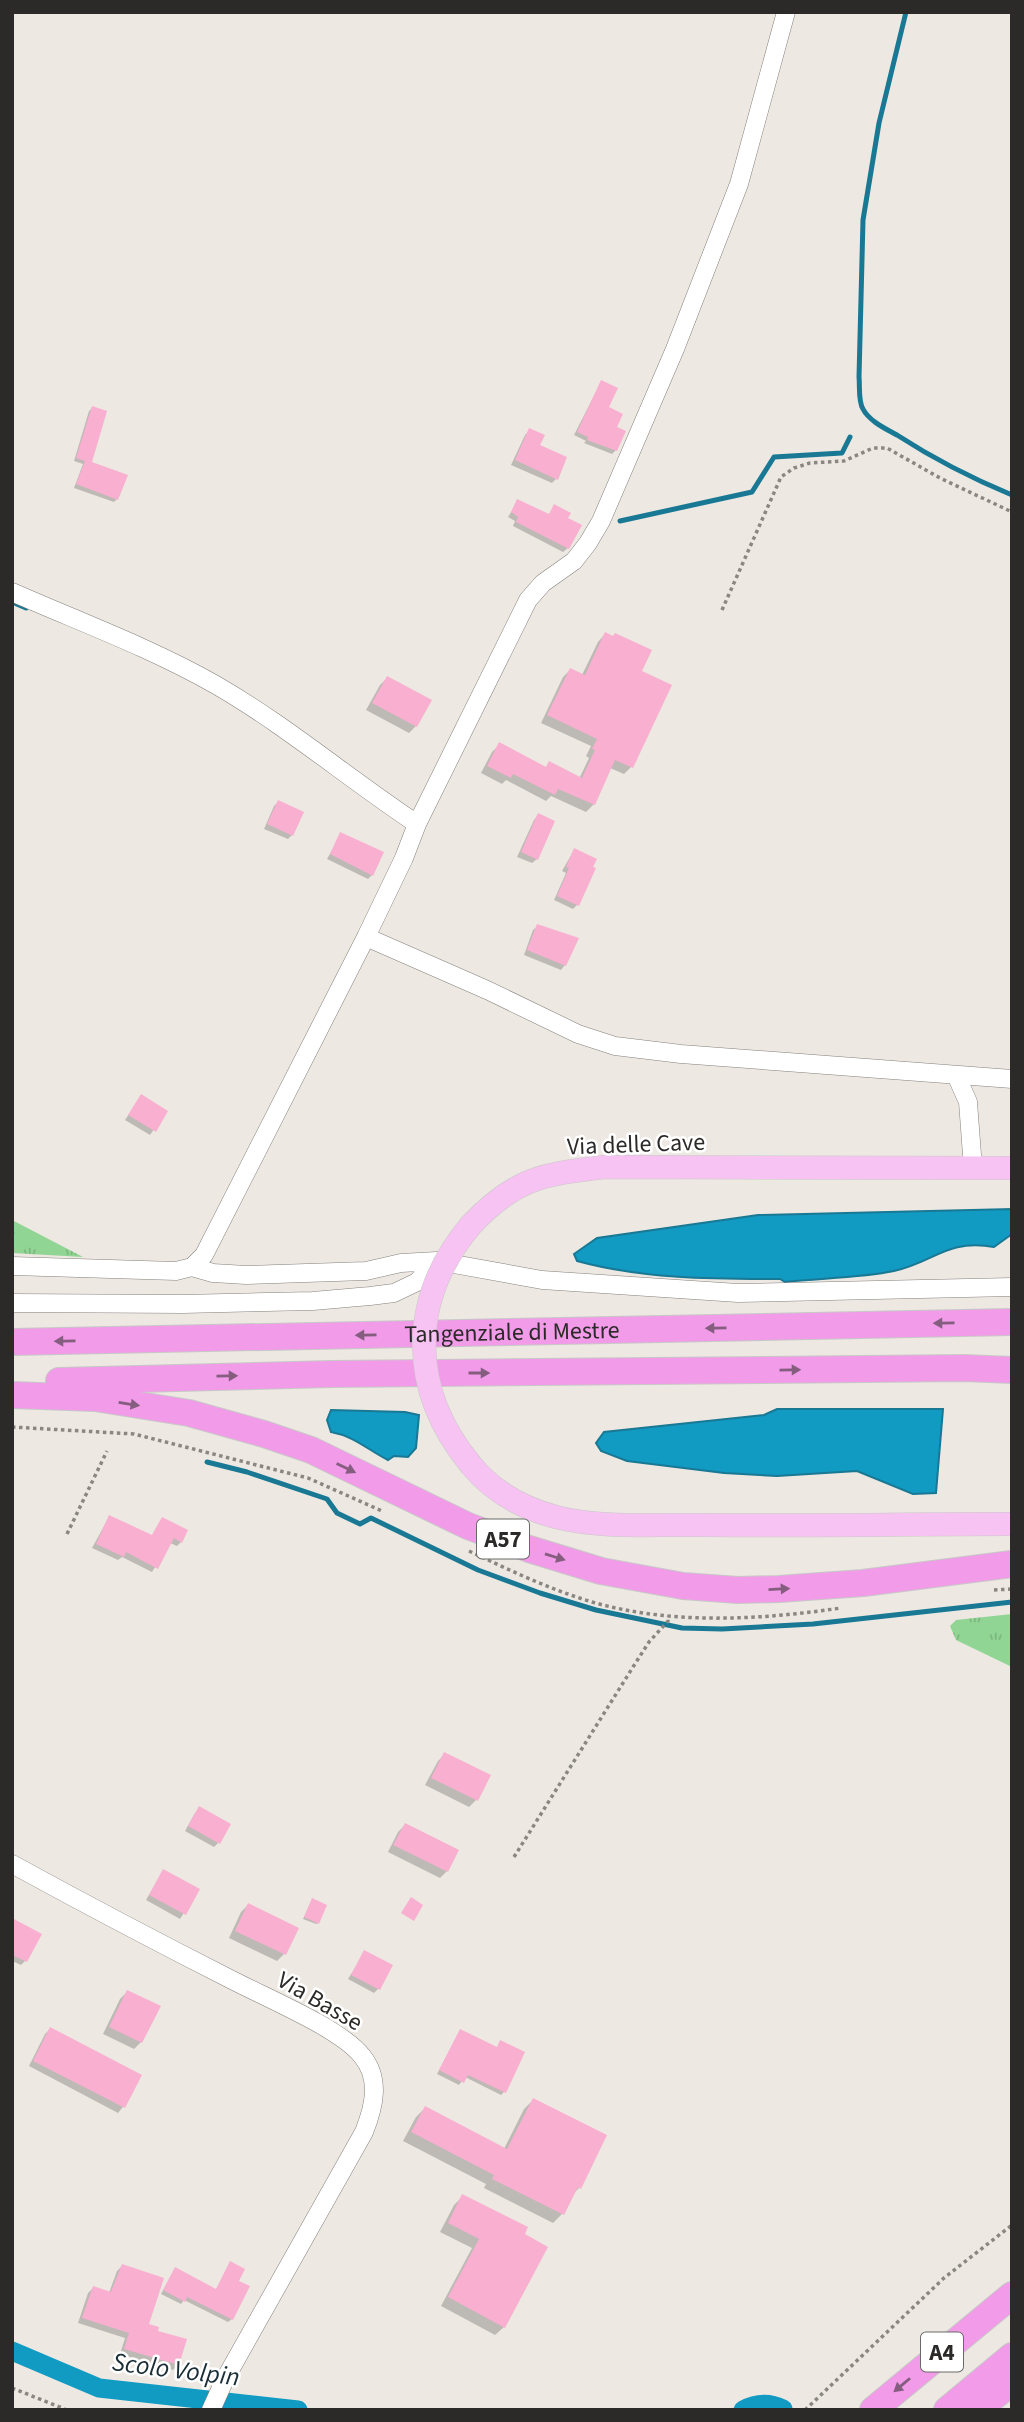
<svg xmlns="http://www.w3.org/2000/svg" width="1024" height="2422" font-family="'Source Sans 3',sans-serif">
<defs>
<pattern id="grass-tufts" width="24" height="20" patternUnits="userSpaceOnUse" patternTransform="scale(1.75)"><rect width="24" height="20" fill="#90d593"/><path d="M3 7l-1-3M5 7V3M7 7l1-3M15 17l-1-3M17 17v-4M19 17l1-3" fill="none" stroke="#7cb77f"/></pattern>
</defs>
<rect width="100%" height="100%" fill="#ede8e2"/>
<path fill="url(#grass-tufts)" d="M12,1220L83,1257L12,1253Z
M1012,1614V1667L956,1640L950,1626L956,1620Z"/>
<path fill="#119ac2" stroke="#197894" stroke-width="2" d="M1012,1209V1234L994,1247C946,1239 935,1262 894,1271C860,1278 820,1278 785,1282L780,1279C712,1279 643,1279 577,1261L574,1254L597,1238L758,1215Z
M777,1409H943L936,1493L913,1494L857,1471L777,1476L724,1473L627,1461L601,1451L596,1443L604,1432L764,1415Z
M331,1410L405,1412L419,1415L416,1448L408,1457L394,1456L388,1460C368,1450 354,1436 331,1432L327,1420Z"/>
<path fill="#0003" d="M601,382L607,408L615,428L616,450L612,454L584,443L586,441L574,435Z
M92,408L90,463L117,499L114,502L74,488L83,464L74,461L89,411Z
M530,430L556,479L552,483L511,465L525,435Z
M518,501L548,516L554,507L566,519L568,548L563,552L513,526L515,521L508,517Z
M605,634L640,672L631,767L624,774L610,768L594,804L586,812L551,796L546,801L506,780L502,784L481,773L492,752L499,745L545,768L549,764L579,779L589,758L586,756L591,746L541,723L563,677L570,670L582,675L598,642Z
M387,678L430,701L416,726L409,733L366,710L380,685Z
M278,802L292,835L288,839L264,829L274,806Z
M538,815L537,859L532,863L517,857L534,820Z
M341,834L372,875L368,879L327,859Z
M574,850L577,905L573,909L554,900L566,873L562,871Z
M538,926L565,965L561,970L524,955L533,930Z
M141,1096L166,1112L150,1135L125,1120Z
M109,1517L151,1537L162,1519L181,1542L177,1546L170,1543L152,1572L122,1557L118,1560L92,1548Z
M445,1754L489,1776L476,1800L469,1807L425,1785L438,1761Z
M195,1813L219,1842L214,1847L185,1831Z
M405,1825L447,1871L440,1878L388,1852L398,1832Z
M163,1871L198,1890L180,1919L146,1900Z
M311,1902L318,1923L316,1924L303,1919Z
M248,1905L284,1954L277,1961L229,1938L241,1912Z
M12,1920L25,1961L21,1965L12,1961Z
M365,1952L378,1989L374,1993L348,1979Z
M127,1992L158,2007L141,2042L134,2049L103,2034L120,1999Z
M50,2029L140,2076L123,2107L118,2113L29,2066L45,2034Z
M460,2031L496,2049L500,2042L504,2092L501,2095L465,2077L459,2085L437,2074Z
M533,2100L579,2188L572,2195L562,2214L553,2223L484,2188L486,2184L403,2141L416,2117L425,2108L504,2149L524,2109Z
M463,2196L526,2228L504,2327L495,2335L441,2306L472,2248L440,2232L454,2205Z
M122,2266L146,2325L156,2332L178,2365L173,2370L120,2354L125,2338L78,2323L88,2293L93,2288L109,2293L117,2271Z
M175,2269L215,2290L237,2281L232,2319L228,2322L184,2300L181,2304L161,2294Z"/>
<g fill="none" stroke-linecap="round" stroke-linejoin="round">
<path stroke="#197894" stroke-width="5" d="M906,12L879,123L863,220L859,377C860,386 858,401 863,409C869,421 886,429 897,435C934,459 971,478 1012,495
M620,521L752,492L774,457L842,453L850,437
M12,602L26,608
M207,1462L247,1472L327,1499L337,1513L360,1524L371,1518L478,1570L540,1593L596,1610L682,1628L722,1629L813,1624L1012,1602"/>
<path stroke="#119ac2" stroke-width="19" d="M12,2351L99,2388L298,2410
M743,2410C756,2403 769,2402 783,2409"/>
</g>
<path fill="#f8afd0" d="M601,380L618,388L609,407L623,414L617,427L626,431L617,451L587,440L588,437L577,432Z
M92,406L107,411L92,462L128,475L118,500L76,484L85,461L76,458Z
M529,428L545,435L540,445L567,457L558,480L515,460Z
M517,499L549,514L554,504L571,513L568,518L582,525L569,549L516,522L518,517L511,512Z
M605,632L613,636L615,633L652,650L642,671L672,685L633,768L615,760L595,805L558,789L555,795L513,774L511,778L487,766L499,742L546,767L549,761L582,778L595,750L592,749L597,739L547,715L570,668L585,675Z
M387,676L432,700L417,727L372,703Z
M278,800L304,812L293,836L267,824Z
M538,813L555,821L538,860L521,852Z
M340,832L384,852L373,876L330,854Z
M574,848L597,859L593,867L596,868L579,906L557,896L569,868L566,867Z
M537,924L579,938L566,966L527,950Z
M141,1094L168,1111L156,1132L128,1115Z
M109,1515L152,1535L162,1517L188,1530L182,1543L174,1538L158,1569L126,1552L124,1557L96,1544Z
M444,1752L491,1775L478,1801L431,1778Z
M199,1806L231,1824L220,1844L188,1826Z
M405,1823L459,1850L448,1872L393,1845Z
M163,1869L200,1889L186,1915L149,1895Z
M411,1897L423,1905L414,1921L401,1913Z
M312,1898L327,1905L319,1924L304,1917Z
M248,1903L299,1928L286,1955L235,1931Z
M12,1918L42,1934L27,1962L12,1955Z
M364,1950L393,1965L380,1990L351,1975Z
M127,1990L161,2006L142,2043L109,2027Z
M50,2027L142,2075L125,2108L33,2061Z
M460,2029L497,2047L500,2040L525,2052L506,2093L468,2075L464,2083L439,2070Z
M533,2098L607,2135L581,2189L578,2187L564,2215L492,2179L494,2175L411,2132L425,2106L507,2149Z
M462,2194L528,2227L525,2234L548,2247L505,2328L448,2297L479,2239L448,2223Z
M230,2261L245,2269L239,2281L250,2286L233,2320L187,2297L185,2302L163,2290L175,2267L216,2289Z
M122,2264L164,2278L149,2324L159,2327L158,2331L187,2339L179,2365L124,2349L129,2333L82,2318L93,2286L111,2292Z"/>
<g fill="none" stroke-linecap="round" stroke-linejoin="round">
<defs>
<path id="minor" d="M12,592C80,622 151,648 216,685C287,726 349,779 417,824
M366,937L487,990L578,1034L615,1046L681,1054L1012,1079
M956,1075L968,1102L973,1168
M12,1266L176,1271L192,1267L204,1255L366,937L404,858L417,824L528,600L543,583L574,561L588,543L601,521L675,349L739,184L786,12
M192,1267L213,1273L246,1275L366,1271L401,1263L437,1261L542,1280L738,1293L1012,1287
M12,1303L183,1304L313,1301L370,1296L394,1293L417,1282L437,1261
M12,1864C85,1904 159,1943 234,1981C267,1998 341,2029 362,2056C381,2079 374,2107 364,2132L225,2379L211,2410"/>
<path id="major" d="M471,1225C515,1178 543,1174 605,1167L1012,1168
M471,1465C493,1492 522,1508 556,1517C603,1529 655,1524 704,1525C806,1526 909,1524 1012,1524"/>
<g id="highway">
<path id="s1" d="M12,1342L1012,1322"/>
<path d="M59,1381L332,1374L964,1368L1012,1370"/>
<path d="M12,1395L95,1398L189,1413L264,1434L311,1450L468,1526L529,1549L601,1571L683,1586L738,1590L779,1589L863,1583L1012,1564"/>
<path d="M873,2410L1012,2295"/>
<path d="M947,2410L1012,2356"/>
<path d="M977,2410L1012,2382"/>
</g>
</defs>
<use href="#minor" stroke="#85817c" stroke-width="19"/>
<use href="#major" stroke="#c8c8c7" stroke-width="24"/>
<use href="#highway" stroke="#c8c8c7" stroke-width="28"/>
<path stroke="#8a8783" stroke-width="3.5" stroke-dasharray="3.5 3.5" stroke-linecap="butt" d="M722,610L781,477L794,468L810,463L844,461L873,448H887L940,478L1012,512
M12,1427L134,1434L308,1478L382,1511
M67,1534L107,1451
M469,1551C509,1570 549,1589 592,1602C672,1625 759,1620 841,1608
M994,1590L1012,1589
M514,1857L633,1667L649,1642L668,1621V1616
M12,2388L67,2410
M805,2410L944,2278L1012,2225"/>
<use href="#minor" stroke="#fff" stroke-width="18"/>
<use href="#major" stroke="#f7c3f2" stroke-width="23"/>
<use href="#highway" stroke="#f19be9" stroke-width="26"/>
<defs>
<path id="major-bridge" d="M471,1465C409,1390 408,1300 471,1225"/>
</defs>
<use href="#major-bridge" stroke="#c8c8c7" stroke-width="24" stroke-linecap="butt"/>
<use href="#major-bridge" stroke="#f7c3f2" stroke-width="23"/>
</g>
<defs><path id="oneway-solid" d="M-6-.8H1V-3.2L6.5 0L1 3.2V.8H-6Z" transform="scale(1.75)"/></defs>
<g fill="#855d7f">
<use href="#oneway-solid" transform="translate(944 1323) rotate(179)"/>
<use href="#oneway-solid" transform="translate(716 1328) rotate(179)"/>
<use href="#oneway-solid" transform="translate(366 1335) rotate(179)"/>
<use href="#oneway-solid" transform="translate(65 1341) rotate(179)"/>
<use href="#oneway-solid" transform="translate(790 1370) rotate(-1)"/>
<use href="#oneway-solid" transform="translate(479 1373)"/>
<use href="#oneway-solid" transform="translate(227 1376) rotate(-1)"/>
<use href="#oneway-solid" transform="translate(129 1404) rotate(9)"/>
<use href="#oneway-solid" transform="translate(346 1468) rotate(26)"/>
<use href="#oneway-solid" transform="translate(555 1557) rotate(17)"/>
<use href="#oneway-solid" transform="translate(779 1589) rotate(-3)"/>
<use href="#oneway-solid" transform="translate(902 2385) rotate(140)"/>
</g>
<g text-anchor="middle" stroke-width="5" stroke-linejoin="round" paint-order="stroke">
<g fill="#fff" stroke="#6b6a68" stroke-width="2">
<rect x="477" y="1519.5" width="52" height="39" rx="5"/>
<rect x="921" y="2332.5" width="42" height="39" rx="5"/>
</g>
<g font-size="23" font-weight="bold" fill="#2c2a28">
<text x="503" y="1547">A57</text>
<text x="942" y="2360">A4</text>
</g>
<g font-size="24" fill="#2c2a28" stroke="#fff">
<text transform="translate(636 1144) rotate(-2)" y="8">Via delle Cave</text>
<text dy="8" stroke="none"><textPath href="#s1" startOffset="500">Tangenziale di Mestre</textPath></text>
<text transform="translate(320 2001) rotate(30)" y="8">Via Basse</text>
</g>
<g font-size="26" font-style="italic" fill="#1a2e37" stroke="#fff">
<text transform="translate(176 2369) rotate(7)" y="9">Scolo Volpin</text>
</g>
</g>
<rect width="1024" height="2422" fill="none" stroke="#2c2a28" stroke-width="28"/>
</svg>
